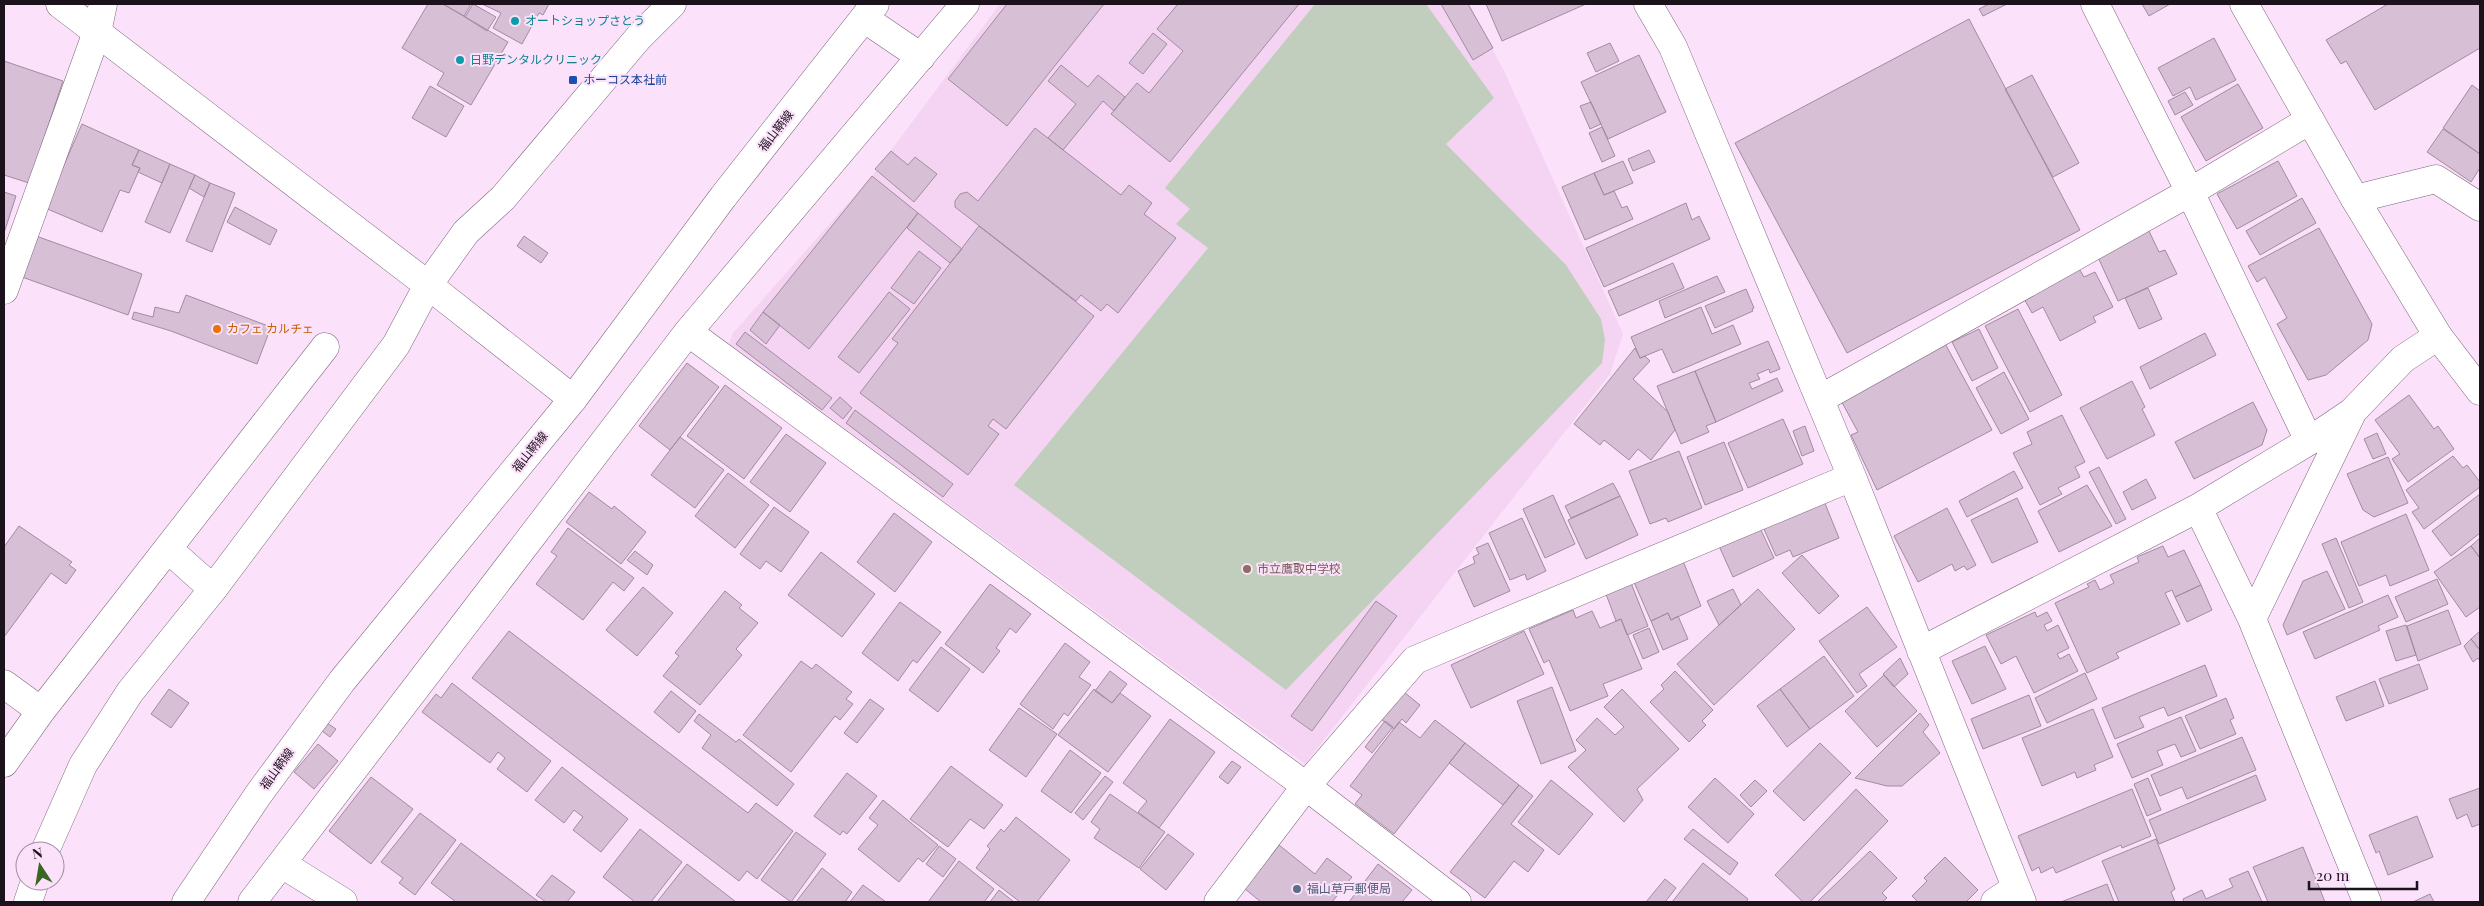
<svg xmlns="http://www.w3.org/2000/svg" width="2484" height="906" font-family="'Playfair Display','Noto Sans JP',serif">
<rect width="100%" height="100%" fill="#fbe1fa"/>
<path fill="#f4d4f2" d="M1000,4H1469L1505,73L1623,334L1610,374L1305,764L729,344L733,333L872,176Z"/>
<path fill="#c2cebd" d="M1315,4H1426L1494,98L1446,144L1566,265L1601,319L1605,340L1602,363L1286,690L1014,485L1208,248L1176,224L1190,209L1165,188Z"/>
<path fill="#d7bfd5" stroke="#a38ba2" d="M428,4H443L508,42L471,105L437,85L444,73L402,48Z
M443,4H471L464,16Z
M473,4L496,17L487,31L465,17Z
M482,4H549L543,15L539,13L522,44L493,28L501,13Z
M1007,4H1104L1007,126L948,79Z
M1178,4H1299L1170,162L1111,114L1137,83L1149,93L1183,51L1157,29Z
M1441,4H1468L1493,48L1473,60Z
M1486,4H1586L1502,41Z
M1989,4H2007L1983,16L1979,9Z
M2142,4H2170L2149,16Z
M2388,4H2480V48L2375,110L2346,61L2341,64L2326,40Z
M1969,19L2080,230L1847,353L1735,143Z
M1153,33L1167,44L1143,74L1129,63Z
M2214,38L2236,80L2196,100L2190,87L2173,96L2158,68Z
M1610,43L1619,61L1596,72L1587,53Z
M1639,55L1666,112L1608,139L1581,82Z
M4,61L63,81L29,183L4,175Z
M1061,65L1088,87L1098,75L1125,97L1114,111L1103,101L1063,150L1048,138L1076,104L1048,81Z
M2032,75L2079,163L2053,177L2005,89Z
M2238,84L2263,128L2206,161L2181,117Z
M2472,85L2480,91V154L2443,128Z
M430,86L464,106L446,137L412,118Z
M2185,92L2193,105L2175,115L2168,101Z
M1591,102L1601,124L1590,129L1580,106Z
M82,124L139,150L132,165L140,168L129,193L120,190L102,232L45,208Z
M1602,127L1615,156L1602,162L1589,133Z
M1035,128L1121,195L1129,185L1152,203L1144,214L1176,238L1118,313L1107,304L1101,311L1081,295L1076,301L955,207V201L960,194L967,192L978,201Z
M2443,129L2480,154V168L2471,182L2427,152Z
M139,150L170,164L162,183L138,172L140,168L132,165Z
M1649,150L1655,162L1633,171L1628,159Z
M891,151L908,165L915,157L937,174L914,202L875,169Z
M1623,161L1633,183L1604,195L1594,173Z
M2278,161L2297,196L2237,229L2217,194Z
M170,164L195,175L170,233L145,222Z
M1594,173L1604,195L1614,191L1622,208L1627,206L1633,219L1585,240L1562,187Z
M195,175L210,183L204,197L189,188Z
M872,176L918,213L809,349L763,312Z
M210,183L235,193L212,252L186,241Z
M4,192L16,196L4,233Z
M2302,198L2316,223L2260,255L2246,231Z
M1686,203L1692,220L1699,216L1710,239L1604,287L1586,248Z
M235,207L277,230L270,245L227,222Z
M918,213L962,249L950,263L907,228Z
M979,226L1094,316L1006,429L993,419L988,426L999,434L968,475L860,393L898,343L892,339Z
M2319,228L2372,324L2368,340L2326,375L2308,380L2277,324L2287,318L2265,277L2257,282L2248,266Z
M2148,229L2159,252L2165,250L2177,274L2118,301L2096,253Z
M36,236L142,274L128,315L22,277Z
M524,236L548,253L541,263L517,246Z
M919,251L941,268L914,304L891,288Z
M1673,263L1684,288L1619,316L1608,291Z
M2078,267L2084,277L2095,272L2113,307L2093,317L2096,322L2060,341L2043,307L2032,313L2022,295Z
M1717,276L1725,292L1665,318L1659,301Z
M2148,288L2162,319L2139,329L2125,298Z
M1746,289L1754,308L1752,309L1753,311L1715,328L1705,306Z
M889,292L910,309L859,373L838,357Z
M186,295L271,327L257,364L171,331L132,319L134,312L153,317L155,307L179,313Z
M1701,307L1712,334L1733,325L1741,344L1673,373L1662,349L1640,358L1631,337Z
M2018,309L2062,395L2030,412L1985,326Z
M763,312L780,325L766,344L750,330Z
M1979,329L1998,368L1972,381L1952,342Z
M745,332L832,398L822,410L736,344Z
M2205,333L2216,355L2150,389L2140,367Z
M1942,338L1992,430L1877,490L1851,435L1858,432L1838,395Z
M1768,341L1780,369L1770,373L1769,369L1757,374L1760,379L1749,383L1752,389L1777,378L1783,391L1716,422L1695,371Z
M1635,348L1640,358L1645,356L1650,361L1633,379L1668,412L1675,430L1651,460L1638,449L1629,460L1604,440L1600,445L1574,424Z
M687,363L719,387L670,450L639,426Z
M1695,371L1716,422L1706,426L1709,432L1681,444L1657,386Z
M2004,372L2029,419L2001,434L1976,388Z
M2132,381L2145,407L2142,409L2155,435L2107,459L2080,408Z
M725,385L782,428L744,479L687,436Z
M2409,395L2434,429L2438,426L2454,449L2408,482L2392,459L2400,454L2375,420Z
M840,397L852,408L843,419L830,408Z
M2253,402L2267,430L2262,445L2194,479L2175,442Z
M855,410L953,484L943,497L846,423Z
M2062,415L2085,462L2075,467L2080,477L2058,488L2062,494L2040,505L2013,453L2032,444L2027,432Z
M1783,419L1803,464L1748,488L1728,443Z
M1805,426L1814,451L1802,456L1793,431Z
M2377,433L2386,454L2373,459L2364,439Z
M786,434L826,463L790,512L750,482Z
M680,437L724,470L695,508L651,475Z
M1724,442L1743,490L1705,505L1687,457Z
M1679,451L1702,508L1668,522L1666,518L1650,524L1629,471Z
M2453,456L2463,468L2467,465L2480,482V487L2424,529L2412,512L2419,508L2406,490Z
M2388,457L2408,503L2374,517L2363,510L2347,474Z
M2099,467L2126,519L2116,524L2089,472Z
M2014,471L2023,488L1967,517L1959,501Z
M728,473L769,505L735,548L695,516Z
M2146,479L2156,498L2132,510L2123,492Z
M1613,483L1620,496L1571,518L1565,506Z
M2087,485L2112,526L2059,552L2038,511Z
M589,492L612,509L614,506L646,532L621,564L566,522Z
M2480,494V533L2451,556L2432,531Z
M1553,495L1575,544L1545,558L1523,509Z
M1620,496L1638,535L1586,559L1568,520Z
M2017,498L2038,542L1992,563L1971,520Z
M1824,501L1839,538L1793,557L1790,550L1776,556L1763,527Z
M774,507L809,532L781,572L766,561L760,569L740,554Z
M1947,508L1976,565L1967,570L1964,566L1955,571L1952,564L1918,582L1894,536Z
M894,513L932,542L895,592L857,562Z
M2406,514L2429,570L2390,586L2386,575L2359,586L2341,542Z
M1522,518L1546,571L1527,580L1525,574L1510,580L1489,533Z
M19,526L72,562L69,565L76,570L66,584L51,573L4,637V547Z
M568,528L634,578L624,591L613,582L583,620L536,584L557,556L551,552Z
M1760,528L1774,558L1733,577L1719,546Z
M2336,538L2363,602L2349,608L2322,544Z
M2480,538V558L2471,546Z
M1488,543L1510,591L1474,607L1458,571L1475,563L1473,557L1479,554L1476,548Z
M2163,546L2168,557L2184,550L2201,585L2175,597L2172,590L2165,593L2180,624L2116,653L2119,658L2087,673L2055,603L2089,587L2087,584L2095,580L2100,590L2114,583L2110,575L2139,562L2137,557Z
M2471,546L2480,558V607L2466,617L2434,572Z
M635,551L653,565L647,575L627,560Z
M821,552L875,594L842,637L788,595Z
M1802,555L1839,596L1819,614L1782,573Z
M1683,561L1701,606L1671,620L1668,613L1651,621L1634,582Z
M2327,571L2345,609L2287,635L2283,625L2303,581Z
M2437,579L2448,604L2406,622L2395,597Z
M1631,583L1648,626L1627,635L1621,619L1616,621L1606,594Z
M990,584L1031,614L1016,633L1010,628L996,648L1000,651L983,673L945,644Z
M2201,585L2212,610L2187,622L2175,597Z
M643,587L673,613L637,656L606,630Z
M1733,589L1741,605L1719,625L1707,601Z
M1758,589L1795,629L1714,705L1677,664Z
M725,591L742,605L739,608L758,623L736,649L742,655L700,705L663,676L679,656L675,653Z
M2388,595L2398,617L2378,626L2380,630L2315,659L2303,632Z
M1376,601L1397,616L1312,731L1291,716Z
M900,602L941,632L917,663L913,660L898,681L862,653Z
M1867,607L1897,647L1859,674L1867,686L1857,693L1819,641Z
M1573,610L1576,618L1592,611L1600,628L1621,619L1642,669L1603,684L1608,696L1570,711L1549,660L1544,663L1529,629Z
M2448,610L2461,644L2418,661L2407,626Z
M2035,612L2037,617L2047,612L2052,621L2044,625L2047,631L2058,625L2069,648L2057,654L2060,659L2069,654L2078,671L2034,693L2016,656L2001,664L1986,635Z
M1668,613L1671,620L1678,616L1688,639L1663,650L1651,621Z
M2406,625L2416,655L2396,661L2386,631Z
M1649,628L1659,652L1643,659L1633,635Z
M509,631L748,813L756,803L793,831L757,879L747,871L739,881L472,678Z
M1524,631L1544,674L1471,708L1451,665Z
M2480,631V650L2471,639Z
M2471,639L2480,650V661L2478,658L2473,662L2464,646Z
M1065,643L1090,662L1079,677L1091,685L1068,716L1064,713L1053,729L1020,704Z
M1985,646L2006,689L1972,704L1952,661Z
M941,647L970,669L938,712L909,690Z
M1824,656L1854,696L1810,729L1780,689Z
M1900,658L1908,674L1894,687L1883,674Z
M801,661L812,669L816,664L852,692L846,699L853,704L840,720L835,716L791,772L743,735Z
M2419,664L2428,689L2389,704L2379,679Z
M2205,665L2217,696L2168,716L2164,707L2139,717L2144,727L2115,739L2102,708Z
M1110,671L1127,684L1112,703L1095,691Z
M1675,671L1713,710L1702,721L1706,725L1689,742L1650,702L1664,689L1661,685Z
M2085,673L2097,699L2047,723L2035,698Z
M1884,675L1917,711L1877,747L1845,711Z
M2375,681L2384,706L2346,721L2336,697Z
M452,683L551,761L527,792L497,769L505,758L498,752L490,763L422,712L436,694L441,698Z
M1552,687L1576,751L1541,764L1517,701Z
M1399,688L1420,705L1406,723L1402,719L1394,729L1377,716Z
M169,689L189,703L171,728L151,714Z
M1094,689L1112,703L1120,693L1151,716L1108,772L1058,735Z
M1622,689L1679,749L1637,789L1643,800L1624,822L1568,767L1586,750L1576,740L1597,718L1615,735L1624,727L1604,707Z
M1780,689L1810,729L1787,747L1757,706Z
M671,691L696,711L679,733L654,712Z
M2029,695L2041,726L1983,749L1971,719Z
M2226,698L2234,718L2230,720L2236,734L2200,749L2185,716Z
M870,699L884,709L857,743L844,733Z
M1019,708L1057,734L1026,777L989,750Z
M2093,709L2113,757L2094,765L2096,770L2077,778L2075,772L2042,786L2022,738Z
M1920,713L1929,725L1923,732L1940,753L1902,786H1887L1855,778Z
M699,714L736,742L739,739L794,784L777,806L702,748L711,735L694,721Z
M2181,717L2196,751L2181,757L2175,744L2157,751L2163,765L2132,778L2117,744Z
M1170,719L1215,752L1159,828L1138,812L1147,801L1123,783Z
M1435,720L1465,743L1394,834L1355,804L1362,795L1350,786L1399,722L1420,738Z
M1385,721L1393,727L1372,753L1365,747Z
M327,723L336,729L330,737L322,731Z
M2242,737L2256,770L2187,799L2182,787L2160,796L2151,775Z
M1465,743L1519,785L1503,805L1449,763Z
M1820,743L1851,773L1804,821L1773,791Z
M318,744L338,761L314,789L294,772Z
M1070,750L1101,773L1071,813L1041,791Z
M1232,761L1241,767L1228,784L1219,777Z
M951,766L1003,805L984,829L970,819L948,847L910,819Z
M562,767L628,819L601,852L573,830L583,817L574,810L564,823L535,800Z
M847,773L877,796L847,834L843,831L840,835L814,816Z
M2256,775L2266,800L2159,844L2149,820Z
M1105,776L1113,782L1083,820L1075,813Z
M371,777L413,809L371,864L329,831Z
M1715,778L1754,814L1728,843L1688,807Z
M2148,778L2161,810L2147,816L2134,784Z
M1551,780L1593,814L1559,855L1518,822Z
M1755,780L1767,791L1751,807L1740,795Z
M1519,785L1533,796L1511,824L1544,850L1528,872L1514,861L1485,898L1450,872Z
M2480,788V824L2472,827L2467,814L2457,819L2449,799Z
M1856,789L1888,821L1810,902H1803L1775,875Z
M2132,789L2151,836L2122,848L2121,845L2056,873L2053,867L2041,873L2039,867L2032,871L2018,836Z
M1110,794L1165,832L1139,868L1094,838L1100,829L1091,822Z
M883,800L938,845L923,862L918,858L899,882L858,849L878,825L869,818Z
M420,813L456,840L415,895L399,883L403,878L381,862Z
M2417,816L2433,857L2388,875L2379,851L2376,853L2369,835Z
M1016,817L1070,860L1037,902H1020L976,868L990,849L987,846L1001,829L1004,832Z
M640,829L682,862L651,902H635L603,877Z
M1693,829L1738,863L1730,875L1684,839Z
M796,832L826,854L791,902L761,880Z
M1168,834L1194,854L1166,890L1140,869Z
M2156,839L2175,889L2171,892L2175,902H2119L2102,861Z
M461,843L539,902H456L431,883Z
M1279,845L1315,874L1327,858L1352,877L1332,902H1261L1245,889Z
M939,846L956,859L943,877L926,864Z
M2303,847L2325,902H2268L2253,867Z
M1870,851L1897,878L1882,893L1887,898L1882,902H1817Z
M1945,857L1978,890L1966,902H1918L1912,896L1927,881L1924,878Z
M959,861L994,889L984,902H928Z
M1703,863L1748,899L1746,902H1672Z
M687,864L736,902H657Z
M1378,864L1412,890L1402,902H1349Z
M822,868L852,892L845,902H796Z
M2248,871L2262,902H2184L2183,899L2202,890L2206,899L2233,887L2229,879Z
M552,875L575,892L567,902H546L536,895Z
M1665,879L1676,888L1665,902H1646Z
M2107,884L2114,902H2061Z
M863,885L886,902H850Z
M999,890L1014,902H990Z
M2430,894L2434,902H2413Z"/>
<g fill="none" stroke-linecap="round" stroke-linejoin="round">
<defs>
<path id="street" d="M1648,4L1673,47L1852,477L2022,902
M2095,4L2190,192L2309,441
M865,19L921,57
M2355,199L2436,179L2480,207
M4,290L97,32L103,4
M688,332L1306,786L1457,902
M1820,399L2190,192L2310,120
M2198,508L2252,619L2367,902
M168,549L213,589
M2252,619L2352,413
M1921,651L2198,508L2309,441L2352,412L2403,359L2438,336
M4,684L41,711
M4,763L41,711L325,347
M282,864L343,902
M252,902L688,332L965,4
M1218,902L1306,786L1415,660L1852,477
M1995,902L2016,888"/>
<path id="secondary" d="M60,4L428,285L573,399
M2244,4L2355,199L2438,336L2480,391"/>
<path id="primary" d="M45,851L83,765L130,692L213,589L396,345L428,285L466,232L503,198L639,37L672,4
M28,902L35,881
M186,902L258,795L342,681L573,399L723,197L875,4"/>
</defs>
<use href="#street" stroke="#7d667c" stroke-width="29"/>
<use href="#secondary" stroke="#7d667c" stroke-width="29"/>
<use href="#primary" stroke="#7d667c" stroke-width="29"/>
<use href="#street" stroke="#fff" stroke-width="28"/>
<use href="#secondary" stroke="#fff" stroke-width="28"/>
<use href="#primary" stroke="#fff" stroke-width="28"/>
</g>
<g fill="#0f9aa8" stroke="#fbe1fa" stroke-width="2">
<circle cx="515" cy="21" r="5"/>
<circle cx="460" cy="60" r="5"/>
</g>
<rect fill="#1a4fb4" stroke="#fbe1fa" stroke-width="2" x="568" y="75" width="10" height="10" rx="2.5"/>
<circle fill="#e8710a" stroke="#fbe1fa" stroke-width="2" cx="217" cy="329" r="5"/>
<circle fill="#8d6e63" stroke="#fbe1fa" stroke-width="2" cx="1247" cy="569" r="5"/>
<circle fill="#5c6f8a" stroke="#fbe1fa" stroke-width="2" cx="1297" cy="889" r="5"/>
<g text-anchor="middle" stroke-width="4" stroke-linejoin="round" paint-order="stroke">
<g font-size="12" fill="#0d838f" stroke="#fbe1fa" text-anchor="start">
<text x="525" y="25">オートショップさとう</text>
<text x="470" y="64">日野デンタルクリニック</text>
</g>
<g font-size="12" fill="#164399" stroke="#fbe1fa" text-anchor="start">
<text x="583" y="84">ホーコス本社前</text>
</g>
<g font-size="12" fill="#1b121b" stroke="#fbe1fa">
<text transform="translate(776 131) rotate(-52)" y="4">福山鞆線</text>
<text transform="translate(530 452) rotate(-51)" y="4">福山鞆線</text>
<text transform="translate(277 769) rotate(-54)" y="4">福山鞆線</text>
</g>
<g font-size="12" fill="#c56008" stroke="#fbe1fa" text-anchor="start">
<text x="227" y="333">カフェ カルチェ</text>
</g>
<g font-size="12" fill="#785e54" stroke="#fbe1fa" text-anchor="start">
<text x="1257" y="573">市立鷹取中学校</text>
</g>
<g font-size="12" fill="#4e5e75" stroke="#fbe1fa" text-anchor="start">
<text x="1307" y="893">福山草戸郵便局</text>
</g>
</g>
<rect width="2484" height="906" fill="none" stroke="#1b121b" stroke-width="10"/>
<g transform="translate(40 866) rotate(348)"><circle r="24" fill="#fbe1fa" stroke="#a18ea1"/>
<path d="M0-4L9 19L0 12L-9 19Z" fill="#3a6623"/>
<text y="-8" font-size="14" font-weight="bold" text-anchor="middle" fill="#1b121b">N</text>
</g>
<path d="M2309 881v8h108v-8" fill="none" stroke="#1b121b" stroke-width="2.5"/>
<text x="2316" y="881" font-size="15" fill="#1b121b" stroke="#fbe1fa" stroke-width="4" paint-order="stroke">20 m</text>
</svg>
